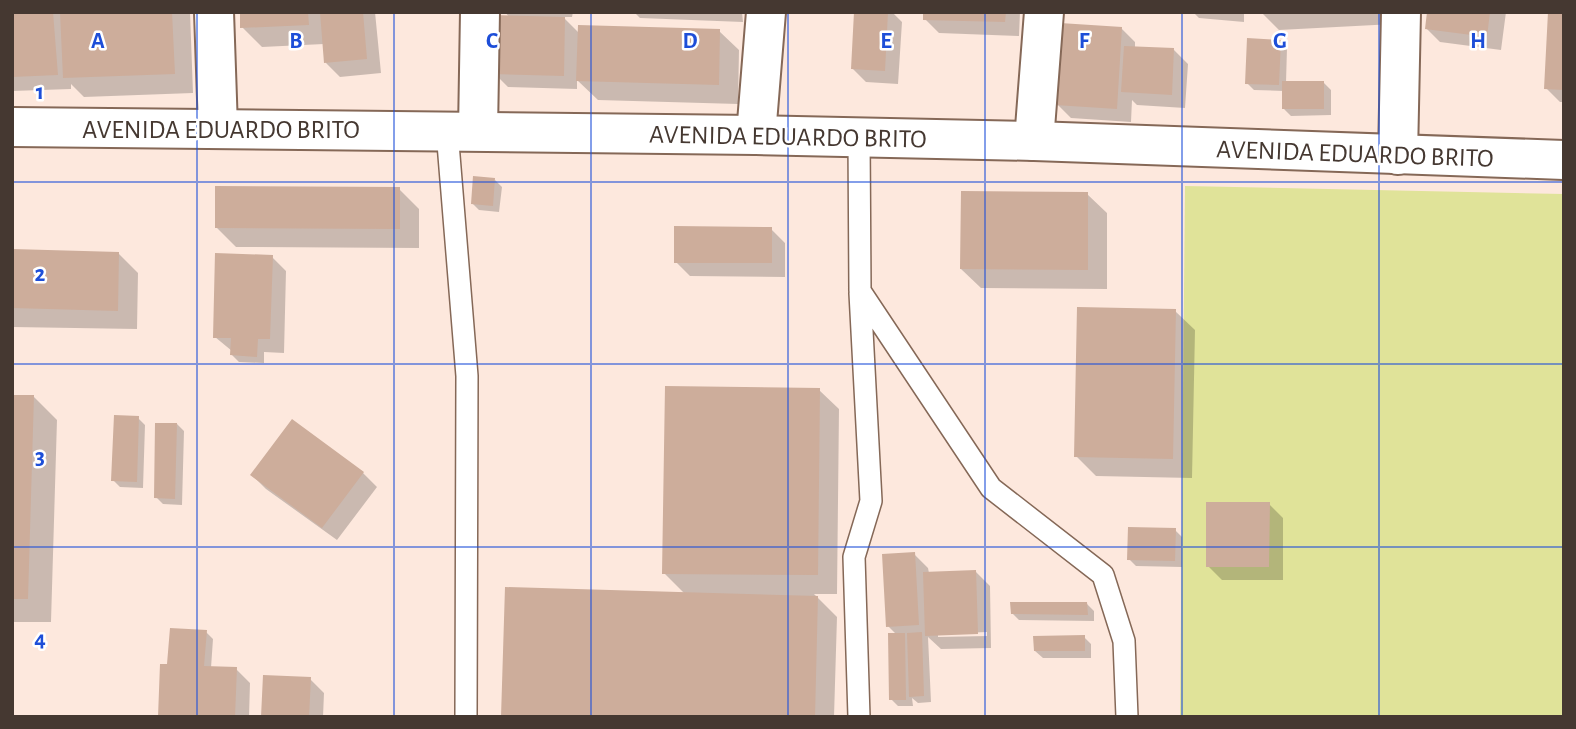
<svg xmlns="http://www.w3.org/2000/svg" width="1576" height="729" font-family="'Alegreya Sans',sans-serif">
<rect width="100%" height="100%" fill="#fde8dd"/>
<path fill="#e0e399" d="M1185,186L1564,194V717H1180Z"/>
<path fill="#0003" fill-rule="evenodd" d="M12,12H190L193,93L84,97L71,84V89L12,91Z
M241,12H375L381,73L340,77L326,63L324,44L262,47L242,27Z
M505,12H573L572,17H563L580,34L719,31L739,50L738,104L598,100L577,80V89L508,87L494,73L509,17Z
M634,12H742L743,22L640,18Z
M856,12H892L902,22L898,84L866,82L852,68Z
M925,12H1020L1019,36L939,33L925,19Z
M1193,12H1244V22L1199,18Z
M1261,12H1394V24L1279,30Z
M1429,12H1506L1501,50L1440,42L1426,28Z
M1564,12V102H1560L1546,88Z
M1121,28L1135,42V48L1174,50L1188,64L1185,108L1137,105L1132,100L1131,122L1071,118L1057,104Z
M1280,41L1287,48L1286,83H1324L1331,90V115L1291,116L1284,109V91L1254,90L1247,83Z
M495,180L502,187L499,212L479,210L472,203Z
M399,189L419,209V248L236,247L216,227Z
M1087,194L1107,213V289L981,288L961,269Z
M771,229L785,243V277L690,276L676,262Z
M12,251L119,254L138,273L137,329L12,327Z
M272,257L286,271L284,353L264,352V363L239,362L232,355V351L215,337Z
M1175,311L1195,330L1192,478L1096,476L1076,456Z
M819,390L839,409L837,594H814L837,617L834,717H503L685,594L664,573Z
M12,397H34L57,420L51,622H12Z
M138,418L145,425L143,488L120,487L113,480Z
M177,424L184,431L182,505L163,504L156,497Z
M363,473L377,487L337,540L266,489L252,475Z
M1269,504L1283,518V580H1222L1208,566Z
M1175,530L1182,537V567L1136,566L1129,559Z
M914,554L928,568L929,573L976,572L990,586L991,648L941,649L928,637L931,702L918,703L912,698L913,706H898L891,699L897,635L888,626ZM987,632V636L938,637V634Z
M1087,604L1094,611V621L1019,620L1012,613Z
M206,632L213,639L211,668L236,669L250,683L249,717H159Z
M1084,637L1091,644V658H1043L1035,651Z
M310,679L324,693L323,717H263Z"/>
<path fill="#cdad9b" d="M12,12H53L58,75L12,77Z
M60,12H172L175,74L63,78Z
M240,12H308L309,25L240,28Z
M320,12H363L367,59L324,63Z
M854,12H888L885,71L851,69Z
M923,12H1006L1005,22L923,20Z
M1427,12H1490L1487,37L1425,29Z
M1548,12H1564V90L1544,89Z
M494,15L565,17L564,76L493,74Z
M1060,23L1122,27L1117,109L1055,105Z
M578,25L720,29L719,85L576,81Z
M1247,38L1281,40L1279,85L1245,84Z
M1124,46L1174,48L1172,95L1121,92Z
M1282,81H1324V109H1282Z
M473,176L495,178L493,206L471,204Z
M215,186L400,187V229L215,228Z
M961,191L1088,192V270L960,269Z
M674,226L772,227V263H674Z
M12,249L119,252L118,311L12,308Z
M215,253L273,255L270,339H258L257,357L230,355L231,338H213Z
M1077,307L1176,309L1173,459L1074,457Z
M665,386L820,388L818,575L662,574Z
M12,395H34L28,599H12Z
M114,415L139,416L137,482L111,481Z
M292,419L364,472L322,528L250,475Z
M155,423H177L175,499L154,498Z
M1206,502H1270L1269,567H1206Z
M1128,527L1176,528L1175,561L1127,560Z
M915,552L919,625L886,627L882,554Z
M976,570L978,634L925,636L923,572Z
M505,587L818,596L815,717H501Z
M1010,602H1087L1088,615L1011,614Z
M170,628L207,630L204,666L237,667L235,717H158L160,664H167Z
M922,632L924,696L909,697L907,633Z
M888,633H905L906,700H889Z
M1085,635V651H1034L1033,636Z
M263,675L311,677L309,717H261Z"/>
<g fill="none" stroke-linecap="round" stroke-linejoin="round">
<defs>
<path id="lane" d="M447,131L467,376L466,717
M859,137L860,291L991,488L1103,575L1124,641L1127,717
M859,717L854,557L871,501L860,293"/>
<path id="street" d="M214,12L218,128
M478,131L480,12
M756,135L766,12
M1034,141L1044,12
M1398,155L1401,12"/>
<path id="secondary" d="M12,127L756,135L1034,141L1564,160"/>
</defs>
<use href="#lane" stroke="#856857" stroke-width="24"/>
<use href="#street" stroke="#856857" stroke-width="42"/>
<use href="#secondary" stroke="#856857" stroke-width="42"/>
<use href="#lane" stroke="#fff" stroke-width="21"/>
<use href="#street" stroke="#fff" stroke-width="38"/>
<use href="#secondary" stroke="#fff" stroke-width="38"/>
</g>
<path fill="none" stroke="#1d4ed8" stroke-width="2" stroke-opacity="0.55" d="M197,12V717M394,12V717M591,12V717M788,12V717M985,12V717M1182,12V717M1379,12V717M12,182H1564M12,364H1564M12,547H1564"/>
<g text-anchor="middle" stroke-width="5" stroke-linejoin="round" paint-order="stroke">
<g font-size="26" fill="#453831" stroke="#fff">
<text x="221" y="138">AVENIDA EDUARDO BRITO</text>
<text transform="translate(788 136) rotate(1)" y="9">AVENIDA EDUARDO BRITO</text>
<text transform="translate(1355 153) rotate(2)" y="9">AVENIDA EDUARDO BRITO</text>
</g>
</g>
<g font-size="23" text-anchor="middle" font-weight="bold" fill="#1d4ed8" stroke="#fff" stroke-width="5" stroke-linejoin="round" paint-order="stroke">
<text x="98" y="48">A</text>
<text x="296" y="48">B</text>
<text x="492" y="48">C</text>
<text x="690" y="48">D</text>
<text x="886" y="48">E</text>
<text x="1084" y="48">F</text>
<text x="1280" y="48">G</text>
<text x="1478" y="48">H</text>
<text x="40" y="99">1</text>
<text x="40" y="281">2</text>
<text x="40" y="464">3</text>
<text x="40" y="646">4</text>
</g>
<rect width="1576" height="729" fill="none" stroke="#453831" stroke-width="28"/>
</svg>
